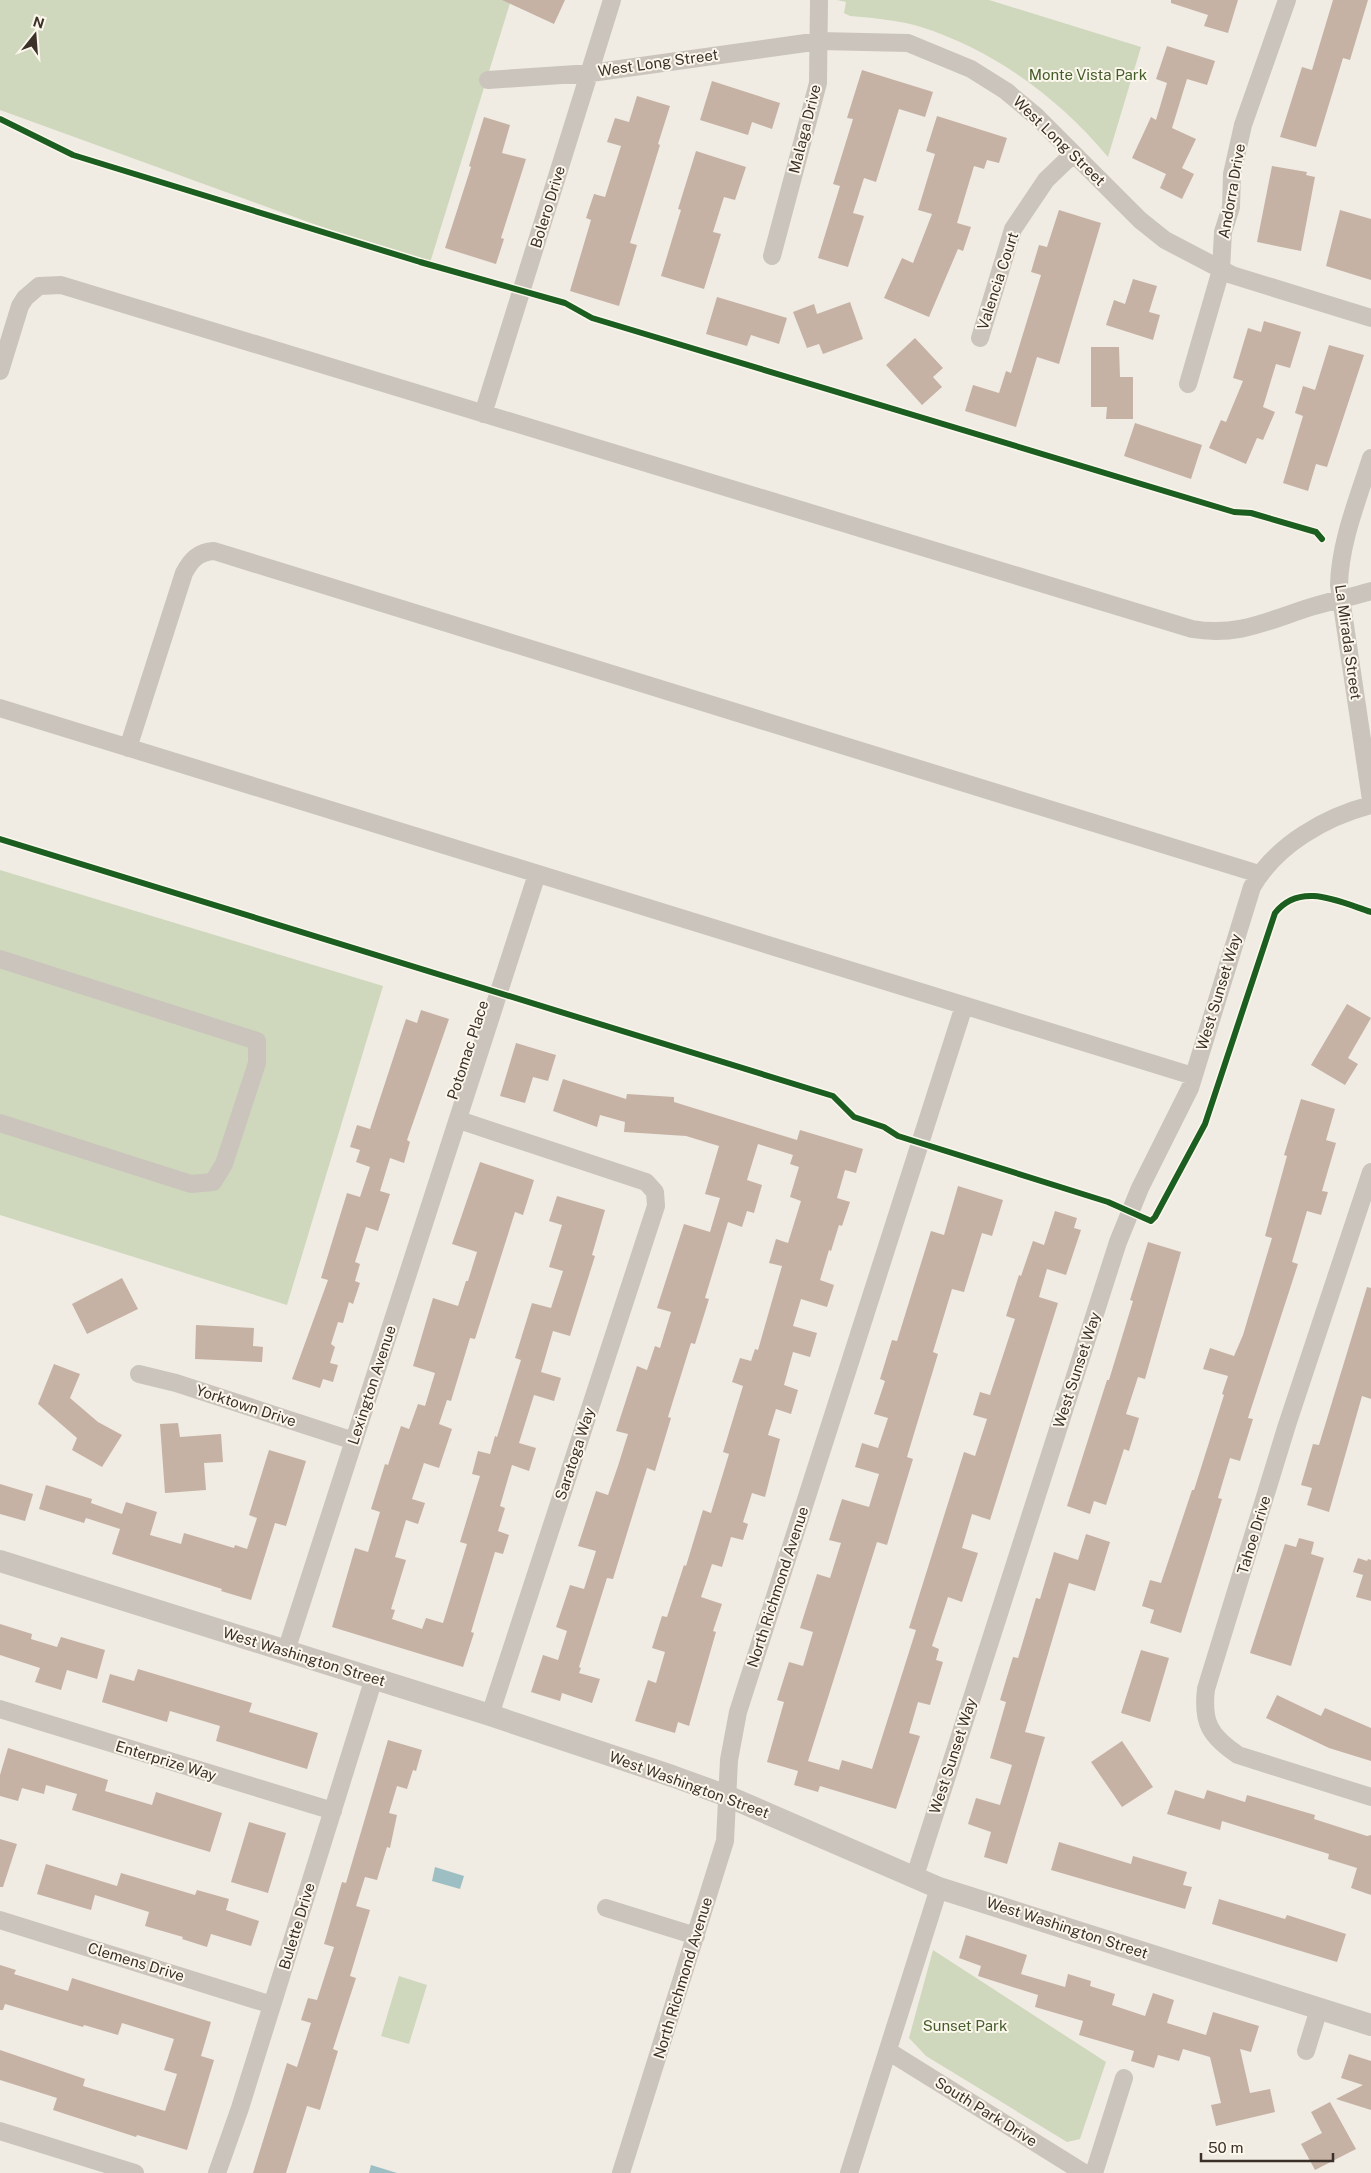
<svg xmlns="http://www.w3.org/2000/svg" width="1371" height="2173" font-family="'Public Sans',sans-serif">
<rect width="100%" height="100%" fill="#f0ece4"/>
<path fill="#cfd8bc" d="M0,0H511L429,266L0,110Z
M837,0H989L1141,47L1108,157C1060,99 994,50 921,27C898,20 873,18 850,16L844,13L846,2Z
M0,870L383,986L287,1305L0,1215Z
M933,1950L1106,2062L1080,2139L1067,2142L926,2056L909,2038Z
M399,1976L427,1985L409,2044L381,2036Z"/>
<path fill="#9dbfc4" d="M435,1867L464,1876L460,1889L432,1881Z
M371,2165L397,2173H369Z"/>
<path fill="#c6b2a4" d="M502,0H565L554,24Z
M1171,0H1238L1228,33L1204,26L1208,15L1171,3Z
M1333,0H1368L1350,60L1343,58L1316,147L1280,137L1302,67L1312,70Z
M1167,46L1215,61L1207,85L1187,79L1172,128L1196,139L1182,168L1194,174L1182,199L1160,188L1166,174L1132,158L1151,117L1156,120L1167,83L1156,79Z
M862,70L933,92L925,117L899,109L876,182L864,178L853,213L864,216L848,267L818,258L840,186L833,184L853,119L847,118Z
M712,81L780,103L772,129L752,122L748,135L700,120Z
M637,96L670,106L658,144L660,145L630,243L637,245L619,306L570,291L591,220L586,218L594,194L605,197L621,146L607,142L615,118L629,122Z
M937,116L1007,138L999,163L987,160L984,169L974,166L957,223L971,227L963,251L958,249L929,317L884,298L902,258L913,263L932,214L918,210L935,154L926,151Z
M484,117L510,125L502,153L526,159L501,238L504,239L496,264L445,248L471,167L469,166Z
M696,151L746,167L735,200L724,197L713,232L721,234L704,289L661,276L681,210L678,209Z
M1272,166L1307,172L1306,175L1315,177L1301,251L1257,242Z
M1059,210L1101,223L1059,364L1037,357L1016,427L965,411L973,385L999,393L1006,371L1011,373L1041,275L1031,272L1039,245L1047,247Z
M1340,210L1371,219V280L1326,266Z
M1133,279L1157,286L1149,312L1160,315L1153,340L1106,325L1114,300L1125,304Z
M717,297L787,318L779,344L751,335L747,346L706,334Z
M850,302L863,339L823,354L819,344L807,348L793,312L814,304L817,314Z
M1264,321L1301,332L1290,368L1276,364L1263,407L1275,412L1263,440L1257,438L1246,464L1209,448L1221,420L1226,422L1243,381L1233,378L1248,328L1261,332Z
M915,338L943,368L933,377L942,387L922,405L886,365Z
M1329,345L1364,355L1327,467L1316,464L1308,491L1283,483L1303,416L1295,413L1303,386L1315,390Z
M1091,347H1119L1120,377H1133V419H1106L1107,407H1091Z
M1135,423L1202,445L1191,479L1124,456Z
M1347,1004L1371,1018L1348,1058L1358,1064L1345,1085L1311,1065Z
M421,1010L449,1019L407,1140L410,1142L404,1163L390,1158L380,1191L390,1194L378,1231L366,1227L355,1262L360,1264L355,1281L360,1283L353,1304L349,1302L343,1323L338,1322L331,1344L335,1347L330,1363L338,1365L333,1382L323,1379L320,1388L292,1379L328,1280L321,1278L347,1193L360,1197L370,1167L356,1162L360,1150L350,1147L357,1125L370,1129L406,1019L417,1023Z
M516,1043L556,1055L548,1081L533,1077L525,1103L500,1096Z
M563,1079L626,1099L627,1094L674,1097V1102L797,1140L800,1130L863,1149L856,1173L845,1170L837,1198L850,1202L842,1226L839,1225L831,1251L829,1250L820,1280L834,1285L827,1307L801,1299L793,1326L817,1333L810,1357L793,1352L784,1385L798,1390L791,1414L776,1409L768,1435L780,1439L765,1497L752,1493L743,1522L748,1524L743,1540L731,1537L722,1567L712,1564L701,1597L722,1604L713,1631L716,1632L689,1726L678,1722L675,1733L635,1721L648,1680L656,1683L665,1652L652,1648L662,1616L667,1617L684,1565L686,1566L703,1510L711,1513L729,1454L723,1452L743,1386L732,1382L740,1358L751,1361L755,1349L758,1350L782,1266L769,1263L776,1239L788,1243L801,1201L790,1197L799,1167L790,1164L793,1155L758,1144L747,1180L762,1185L754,1213L747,1211L742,1227L728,1222L705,1298L709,1299L695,1344L691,1343L668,1417L671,1418L655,1471L647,1468L613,1579L607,1578L579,1667L581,1668L579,1673L600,1679L592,1703L562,1693L560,1701L531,1692L543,1655L558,1660L567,1631L556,1627L570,1585L584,1589L596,1551L578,1546L596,1491L608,1495L618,1466L628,1434L616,1431L637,1366L647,1370L655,1346L660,1348L671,1312L657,1308L684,1224L710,1232L720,1198L705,1194L719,1146L686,1136L624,1132L625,1122L600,1115L597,1127L553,1111Z
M1301,1099L1335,1109L1326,1140L1336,1143L1322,1191L1328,1192L1321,1215L1307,1211L1292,1262L1298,1264L1248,1418L1253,1419L1240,1461L1230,1458L1218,1498L1222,1499L1181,1633L1150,1623L1154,1610L1142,1606L1150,1580L1161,1583L1192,1490H1194L1224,1395L1222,1394L1228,1376L1203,1369L1210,1348L1234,1356L1243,1335L1272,1238L1265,1236L1287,1156L1284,1155Z
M480,1162L534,1180L523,1215L515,1212L475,1339L470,1338L451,1401L447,1400L439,1424L452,1429L439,1468L424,1463L412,1499L425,1503L418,1524L406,1520L395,1557L406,1560L391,1609L395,1610L392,1619L422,1629L426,1618L443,1623L467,1544L460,1542L480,1476L472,1474L478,1451L490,1454L495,1436L497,1437L521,1360L515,1358L532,1303L551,1308L563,1271L549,1267L562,1225L549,1221L557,1196L605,1210L592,1255L595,1256L570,1336L553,1331L541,1372L561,1378L554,1401L534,1395L519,1443L536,1448L529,1471L512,1465L500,1506L505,1508L498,1531L509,1535L503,1554L495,1552L471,1632L474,1633L463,1667L332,1627L355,1548L368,1552L380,1512L371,1509L385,1464L388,1465L401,1426L409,1429L418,1404L425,1406L435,1373L413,1366L433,1298L458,1306L466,1281H468L477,1252L452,1244Z
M958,1186L1003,1200L992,1236L982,1233L964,1292L952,1289L933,1352L938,1354L907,1457L913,1459L896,1515L887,1545L877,1542L808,1761L839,1770L842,1760L872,1769L916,1630L909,1628L964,1452L975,1456L987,1419L973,1415L980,1392L990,1395L1015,1319L1006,1316L1019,1275L1021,1276L1033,1241L1044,1245L1055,1211L1077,1218L1074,1228L1081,1230L1066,1275L1047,1269L1039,1297L1058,1303L990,1520L972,1514L962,1548L978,1553L962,1602L948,1597L932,1646L939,1649L936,1660L943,1662L930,1705L918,1702L909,1733L920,1736L896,1809L820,1786L818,1792L794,1785L798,1771L767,1762L784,1702L777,1700L789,1662L803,1666L813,1632L800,1628L817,1574L830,1578L841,1543L829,1540L842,1499L869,1507L879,1474L855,1467L862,1443L878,1448L888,1418L874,1414L885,1381L880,1379L892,1340L897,1341L931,1231L944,1235Z
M1148,1242L1181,1252L1145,1379L1138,1377L1126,1414L1139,1418L1129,1451L1124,1449L1106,1505L1094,1501L1090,1514L1067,1506L1107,1380H1109L1133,1301L1130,1300Z
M122,1278L138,1309L87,1334L72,1304Z
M1367,1287L1371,1288V1399L1362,1396L1329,1512L1307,1505L1312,1488L1301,1485L1313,1444L1319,1445Z
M196,1325L254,1328L253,1346L263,1347L262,1362L195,1359Z
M54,1364L80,1374L70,1398L98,1422L122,1435L102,1467L72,1450L77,1438L38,1404Z
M178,1423L180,1437L221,1434L223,1462L204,1463L206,1490L165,1493L160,1424Z
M269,1450L306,1461L286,1526L275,1523L251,1600L221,1591L222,1589L112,1554L120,1529L86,1518L84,1523L39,1509L46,1485L92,1499L91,1503L122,1514L126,1502L157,1512L150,1535L181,1544L184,1533L234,1548L235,1545L247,1549L257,1518L249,1515Z
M0,1484L33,1494L25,1521L0,1514Z
M1086,1534L1110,1542L1095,1591L1069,1583L1025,1732L1045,1737L1007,1864L984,1857L991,1832L968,1824L976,1798L1000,1805L1012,1765L990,1758L1006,1702L1000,1700L1013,1657L1018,1658L1036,1598L1040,1599L1054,1552L1078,1560Z
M1299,1538L1314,1542L1311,1554L1324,1558L1291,1666L1250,1653L1285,1544L1296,1547Z
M1358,1558L1367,1561L1368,1559L1371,1560V1601L1356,1597L1363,1575L1353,1572Z
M0,1624L32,1634L31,1639L57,1647L61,1637L105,1650L97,1679L67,1670L61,1690L35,1682L40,1668L0,1655Z
M1141,1650L1169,1658L1150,1722L1121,1713Z
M138,1669L252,1703L249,1712L318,1733L307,1769L216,1741L220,1726L170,1711L167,1722L102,1702L110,1674L134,1681Z
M1277,1695L1321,1716L1325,1708L1371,1728V1761L1329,1748L1266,1718Z
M388,1740L422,1750L416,1771L413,1770L407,1789L397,1786L389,1813L397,1815L390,1848L387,1847L377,1880L365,1877L356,1906L370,1910L350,1976L356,1978L333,2049L338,2051L320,2110L307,2106L286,2173H253L287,2063L297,2067L311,2023L301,2020L308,1998L317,2000L334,1947L324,1944L342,1882L346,1883Z
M1122,1741L1153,1787L1122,1807L1091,1762Z
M8,1748L108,1780L105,1791L152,1805L156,1792L222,1813L210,1852L72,1810L77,1794L46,1785L44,1794L22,1788L18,1801L0,1796V1775Z
M1175,1790L1204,1799L1207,1790L1245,1802L1247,1795L1315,1815L1314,1819L1367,1836L1371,1835V1895L1351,1888L1357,1868L1328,1859L1329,1854L1222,1821L1220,1830L1167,1814Z
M249,1822L286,1833L268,1893L231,1882Z
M0,1839L17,1844L3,1887H0Z
M1059,1842L1131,1864L1133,1856L1187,1872L1183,1885L1192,1887L1185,1909L1051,1870Z
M46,1864L117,1886L121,1873L195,1895L197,1890L229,1899L226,1910L259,1921L251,1946L211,1934L207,1947L182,1939L183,1937L145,1926L149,1912L95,1895L91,1910L37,1894Z
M1219,1899L1285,1919L1287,1915L1346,1934L1337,1962L1212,1924Z
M966,1935L1027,1955L1021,1974L1065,1987L1068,1974L1091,1981L1090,1986L1115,1994L1112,2005L1145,2016L1153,1993L1174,2000L1167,2023L1206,2035L1213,2012L1259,2026L1251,2052L1240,2049L1250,2093L1270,2089L1275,2112L1216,2126L1211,2105L1221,2103L1210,2057L1183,2049L1179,2061L1158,2055L1154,2068L1131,2061L1134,2051L1079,2035L1083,2021L1035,2007L1038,1995L978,1976L981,1966L959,1958Z
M0,1965L16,1970L14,1974L68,1991L72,1978L211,2022L201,2056L214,2060L187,2150L137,2135L136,2137L53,2110L57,2098L0,2080V2050L85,2079L83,2086L165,2111L177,2074L164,2070L174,2039L122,2023L118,2035L84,2025L83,2027L5,2004L3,2010H0Z
M1349,2054L1371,2061V2110L1336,2099L1363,2085L1341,2078Z
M1330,2102L1356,2149L1315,2170L1301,2144L1322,2133L1311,2112Z"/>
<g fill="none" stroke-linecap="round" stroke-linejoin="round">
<path stroke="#cac4bd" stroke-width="18" d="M488,80L591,73L820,41L908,43L971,69L1006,91L1037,117L1140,220L1165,240L1232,275L1371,318
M772,256L818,83L819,0
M980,338L1013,229L1046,180L1073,154
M0,371L20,306L25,298L39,286L61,285L1192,629C1239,637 1269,620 1311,607C1331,601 1351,597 1371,591
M1188,384L1221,270L1223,232L1231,207L1232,174L1243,125L1287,0
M483,414L612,0
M1371,458C1358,499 1340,542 1339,585L1371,800
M0,708L1193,1076
M128,748L184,573C191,560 198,552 214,551L1259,874
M0,959L257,1041V1063L224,1164L213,1182L191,1184L0,1123
M459,1120L646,1182L655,1192L656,1206L490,1715
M1371,1172L1287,1425L1206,1689C1202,1723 1210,1736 1238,1755L1371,1797
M139,1374L176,1383L354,1441
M286,1651L537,874
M0,1709L333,1811
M915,1876L1118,1242L1140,1188L1190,1088L1252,887C1276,845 1325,817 1371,805
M606,1908L696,1936
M0,1920L272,2005
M888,2051L1084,2173
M1306,2051L1319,2009
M0,2131L135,2173
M217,2173L240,2108L374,1678
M621,2173L725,1841L729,1760L738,1712L964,1006
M849,2173L939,1888
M1094,2173L1124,2078"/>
<path stroke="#cac4bd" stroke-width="22" d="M0,1561L490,1715L672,1776L727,1796L939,1888L1371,2025"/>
<defs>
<path id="cycleway" d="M0,119L73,155L420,262L565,303L592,318L1234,512L1251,513L1316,532L1322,539
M0,839L833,1096L854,1117L884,1127L898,1136L1108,1202L1151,1221L1155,1217L1205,1124L1275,913C1300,881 1340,902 1371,912"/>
</defs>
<use href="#cycleway" stroke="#fcf7ec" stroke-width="9"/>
<use href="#cycleway" stroke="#1b5e20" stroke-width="6"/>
</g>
<g text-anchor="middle" stroke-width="4" stroke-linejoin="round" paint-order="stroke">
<g font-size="15" fill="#3c3129" stroke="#fcf7ec">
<text transform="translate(658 63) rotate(-8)" y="5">West Long Street</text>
<text transform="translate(805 129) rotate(-76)" y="5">Malaga Drive</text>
<text transform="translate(1059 141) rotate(44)" y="5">West Long Street</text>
<text transform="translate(1232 191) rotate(-80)" y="5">Andorra Drive</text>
<text transform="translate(548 207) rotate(-73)" y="5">Bolero Drive</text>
<text transform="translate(998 281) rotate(-72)" y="5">Valencia Court</text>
<text transform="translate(1348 642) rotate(82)" y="5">La Mirada Street</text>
<text transform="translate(1219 992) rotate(-73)" y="5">West Sunset Way</text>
<text transform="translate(468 1050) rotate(-72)" y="5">Potomac Place</text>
<text transform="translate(1077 1370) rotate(-72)" y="5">West Sunset Way</text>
<text transform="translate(372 1385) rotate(-72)" y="5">Lexington Avenue</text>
<text transform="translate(246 1406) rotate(18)" y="5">Yorktown Drive</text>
<text transform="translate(575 1454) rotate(-72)" y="5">Saratoga Way</text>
<text transform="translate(1254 1535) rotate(-73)" y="5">Tahoe Drive</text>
<text transform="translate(778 1587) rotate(-72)" y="5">North Richmond Avenue</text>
<text transform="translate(304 1657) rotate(17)" y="5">West Washington Street</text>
<text transform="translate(953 1756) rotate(-72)" y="5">West Sunset Way</text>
<text transform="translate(166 1761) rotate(17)" y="5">Enterprize Way</text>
<text transform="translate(689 1785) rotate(20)" y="5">West Washington Street</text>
<text transform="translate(297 1926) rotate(-73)" y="5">Bulette Drive</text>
<text transform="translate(1067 1928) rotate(18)" y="5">West Washington Street</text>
<text transform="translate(136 1962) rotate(17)" y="5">Clemens Drive</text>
<text transform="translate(683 1978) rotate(-73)" y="5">North Richmond Avenue</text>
<text transform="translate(986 2112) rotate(32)" y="5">South Park Drive</text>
</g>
<g font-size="15" fill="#445d2a" stroke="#fcf7ec">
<text x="1088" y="80">Monte Vista Park</text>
<text x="965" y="2031">Sunset Park</text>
</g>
</g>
<g transform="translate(35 35) rotate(17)" stroke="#fcf7ec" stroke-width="4" paint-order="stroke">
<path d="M0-4L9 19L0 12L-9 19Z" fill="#3c3129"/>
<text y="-8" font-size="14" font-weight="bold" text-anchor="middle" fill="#3c3129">N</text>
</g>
<path d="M1201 2153v8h132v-8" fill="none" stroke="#3c3129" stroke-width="2.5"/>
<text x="1208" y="2153" font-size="15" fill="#3c3129" stroke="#fcf7ec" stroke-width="4" paint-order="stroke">50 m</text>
</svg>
